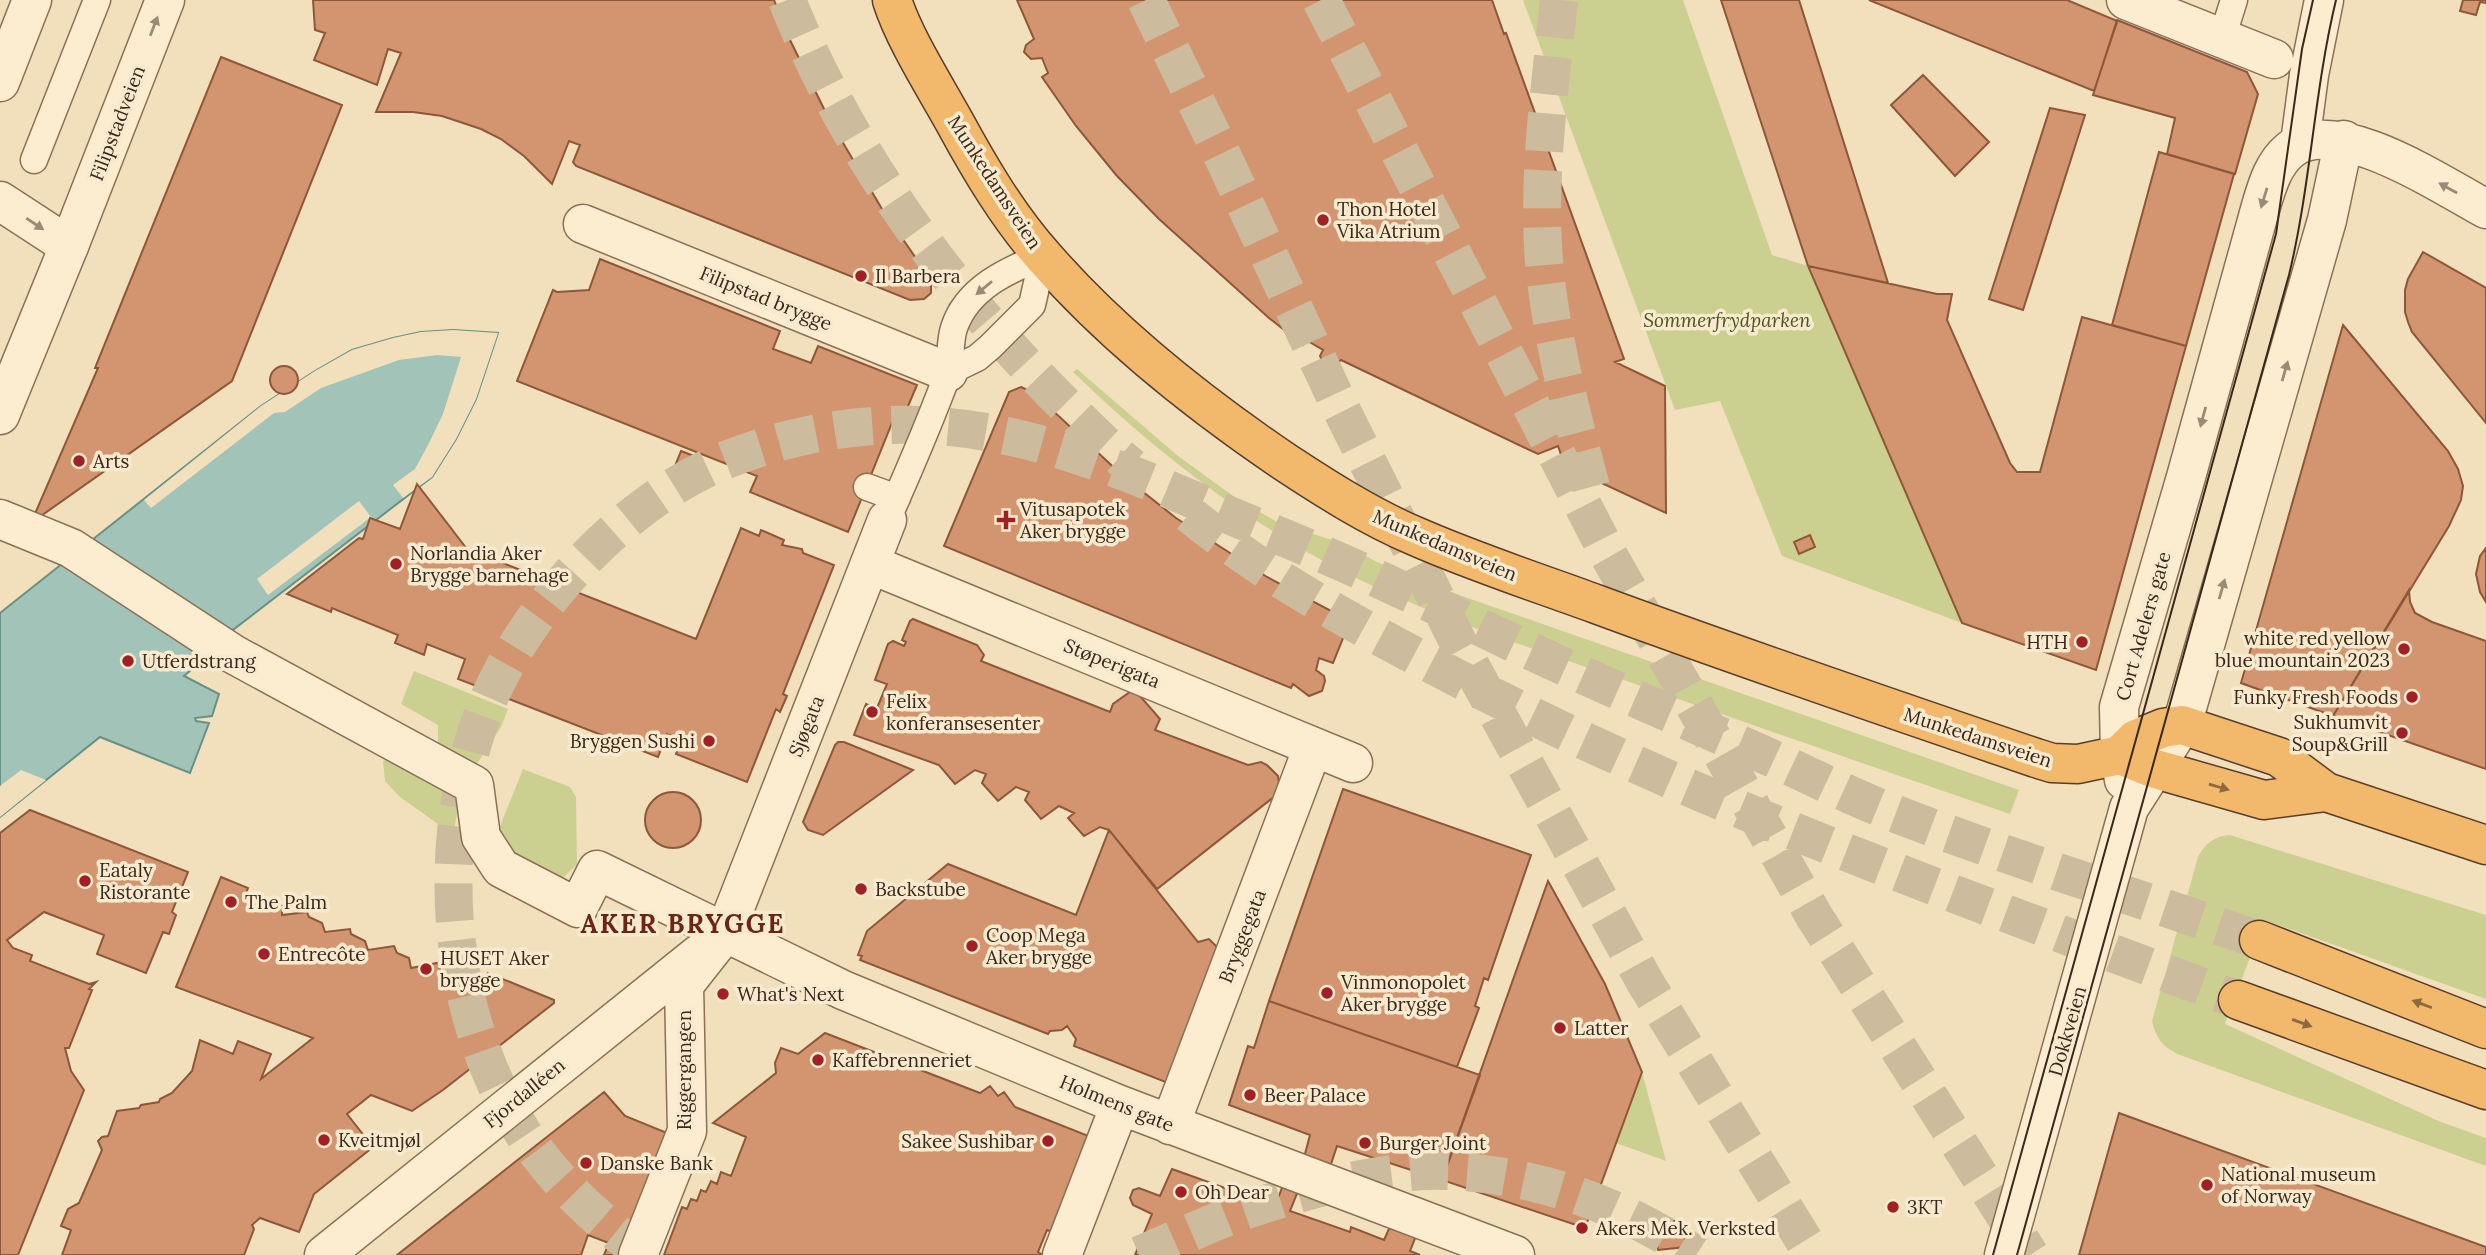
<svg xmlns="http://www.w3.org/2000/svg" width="2486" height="1255" font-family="Lora,serif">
<rect width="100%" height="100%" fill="#f2e0bd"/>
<path fill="#cbd091" d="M1523,0H1683L1772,255L1808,266L1962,623L1782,556L1720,401L1675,410Z
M1077,369L1178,456L1236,498L1279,523L1342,543L1377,562L1462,596L2019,790L2010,814C1878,769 1747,723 1615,677C1511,641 1403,607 1307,552C1221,502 1144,441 1073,372Z
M414,671L508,709L501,727L477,764L473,767L438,754V725L401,704Z
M391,758L439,778L459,803L454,830L449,832L400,797L385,781L383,761Z
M523,769L570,787L576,797L577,864L562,879L506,856L494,841Z
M2230,835L2486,915V999L2264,920L2225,1024L2441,1122L2486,1138V1166L2180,1055C2164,1048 2156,1039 2152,1021L2198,857C2205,844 2214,836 2230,835Z
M1642,1072L1666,1161L1616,1143Z"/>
<path fill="#a1c3b8" stroke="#689185" stroke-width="2" d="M453,330L498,333L476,399L456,439L432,477L216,643L209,655L184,676L219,694L212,716L195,718L196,721L209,723L190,773L100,737L0,817V613L261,406L315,371L352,350L393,338L421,332Z"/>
<path fill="#f2e0bd" d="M453,330L498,333L476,399L456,439L432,477L403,498L393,485L415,469L429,443L443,414L461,357L437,355L399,360L321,388L285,412L274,413L151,508L144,500L261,406L315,371L352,350L393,338L421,332Z
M359,501L371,517L268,595L257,579Z
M21,770L46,780L0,817V786Z"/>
<path fill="#d39570" stroke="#8d5739" stroke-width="2" d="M313,0H774L790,40L829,119L882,209L931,280V293L924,299L910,300L576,166L573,162L580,145L569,141L552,184L524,156L501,139L481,129L442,116L413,112H376L401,53L388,49L377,85L314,60L325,33L315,30Z
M1017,0H1492L1504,34L1506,33L1624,359L1615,362L1665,386L1666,513L1565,466L1558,446L1538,454L1341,360L1332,367L1325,366L1320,356L1323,350L1306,340L1303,345L1269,318L1159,219L1117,176L1076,126L1042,77L1048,73L1042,58L1031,59L1024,52L1026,45L1034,39Z
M1721,0H1799L1888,283L1808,266Z
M1869,0H2067L2115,20L2117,22L2094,91Z
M2463,0H2486V3L2480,2L2476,15L2460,11Z
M2117,20L2247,72L2258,94L2235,174L2167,154L2175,118L2093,95Z
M221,57L342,105L232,381L31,523L98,368H95Z
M1923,75L1989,142L1955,176L1891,105Z
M2050,108L2085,115L2023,310L1989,299Z
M2159,152L2234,174L2186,346L2112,325Z
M2423,252L2486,288V423L2412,332L2408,322L2405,312V290L2408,279Z
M600,259L780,331L773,349L811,363L818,346L917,385L906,411L898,408L848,532L750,492L757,476L517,381L553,290L557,292L589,290Z
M1808,266L1937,294H1952L1947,320L2010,463L2017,472H2040L2082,317L2186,346L2096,670L1962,623Z
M2343,325L2448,451L2458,469L2463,486L2461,500L2449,526L2333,716L2241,683Z
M270 380a14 14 0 1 1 28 0a14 14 0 1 1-28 0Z
M1021,387L1034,393L1123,476L1176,518L1267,577L1350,621L1333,663L1319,658L1316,670L1324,676L1325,681L1322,691L1309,696L1293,684L1291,688L944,546L1009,392Z
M681,451L702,459L696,474L675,466Z
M417,484L467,549L696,639L741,528L759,536L761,530L784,540L782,545L802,549L803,553L834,565L783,694L787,696L780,712L776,709L747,782L676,754L682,740L667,734L658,757L504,697L509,684L496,680L492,692L458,679L465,659L427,644L424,655L395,643L398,635L332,608L331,612L287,594L359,538L363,539L370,518L400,529Z
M1810,535L1815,547L1799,554L1794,542Z
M2486,548V602L2480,592L2476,574L2480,556Z
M2409,590L2410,602L2415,613L2432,622L2486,641V769L2333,716Z
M913,619L977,645L984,655L981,661L1110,712L1113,704L1134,689L1160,719L1155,730L1248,765L1261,762L1267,765L1278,776L1279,783L1275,796L1157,889L1109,830L1100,827L1084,836L1068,818L1074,813L1059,806L1041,819L1025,800L1029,792L1016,787L998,801L982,783L986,774L975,770L955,784L939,765L854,735L866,704L877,708L887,684L875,680L888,644L893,641L904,646L906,642L902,640L910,621Z
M838,742H844L913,770L823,835L808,830L803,822L835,745Z
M1343,789L1531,855L1488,980L1484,978L1475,1006L1479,1008L1457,1067L1269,1001Z
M645 820a28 28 0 1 1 56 0a28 28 0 1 1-56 0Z
M30,810L188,872L172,912L176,915L169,934L163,932L146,973L97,954L104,935L44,912L7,940L13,948L32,955L30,961L89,984L96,982L89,989L92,990L69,1048H65L71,1071L84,1090L18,1255H0V833Z
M1109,830L1198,942L1209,939L1217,947L1168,1083L1074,1046L1076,1039L1067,1026L1062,1030L1050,1031L1048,1034L860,960L862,956L858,955L867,931L948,864L1076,915Z
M221,877L248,888L246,893L282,906V915L307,912L309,917L322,923L325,932L350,929L351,934L365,941L368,950L394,946L397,953L409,958L411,968L437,963L441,971L482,985L488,973L554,1000V1003L443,1090L412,1111L371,1095L347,1114L373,1147L314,1194L299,1232L260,1218L252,1225L254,1229L244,1255H62L71,1230L61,1226L68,1209L79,1203L102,1150L98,1141L102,1137L108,1136L117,1111L139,1108L141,1105L159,1102L160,1099L172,1093L192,1071L200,1040L233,1054L238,1041L271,1054L261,1079L313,1038L176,987Z
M1548,881L1605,984L1642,1072L1585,1228L1442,1180Z
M1269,1001L1480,1075L1442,1180L1337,1146L1331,1164L1324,1168L1308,1162L1305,1154L1310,1135L1229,1105L1248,1046L1254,1048Z
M825,1033L980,1093L990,1086L998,1096L1004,1092L1015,1107L1091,1137L1055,1233L1047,1230L1038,1252L1043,1255H664L682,1207L687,1209L691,1199L697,1201L701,1190L706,1192L711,1181L717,1184L721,1172L731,1176L746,1137L713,1123L776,1073L775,1063L781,1048L798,1054Z
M604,1092L625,1116L672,1135L625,1255H604L609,1243L588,1235L581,1255H397Z
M2119,1113L2486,1247V1255H2079Z
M1172,1169L1275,1206L1285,1180L1300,1186L1290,1211L1350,1232L1351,1227L1384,1240L1393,1220L1418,1231L1410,1251L1420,1255H1135L1152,1214L1133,1205L1130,1198L1133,1190L1139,1188L1160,1196Z
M1682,1220L1686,1247L1658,1250L1655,1223Z"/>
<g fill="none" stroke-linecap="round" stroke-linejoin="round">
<path stroke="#cdbb9d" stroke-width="38" stroke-dasharray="38 19" stroke-linecap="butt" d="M787,0C846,148 942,281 1054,394C1079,419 1104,445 1132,467
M1146,0L1223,157L1338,403L1461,648L1645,982L1813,1255
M1321,0L1609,556L1814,916L2030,1255
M1559,0C1550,90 1536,182 1545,272C1553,345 1572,416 1591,487
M1189,514C1267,577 1354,624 1442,670C1696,805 1970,899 2238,1000
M646,1255C600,1223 557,1183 525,1136C449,1022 435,863 476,733C510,623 618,503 726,460C786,436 852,423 918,425C1027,428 1132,473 1231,516C1275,534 1320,552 1363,572C1431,603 1497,636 1565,667C1633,698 1701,727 1769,757C1808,775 1848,795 1888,811C2010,858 2136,897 2259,940
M1139,1255C1182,1237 1224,1216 1268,1203C1322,1186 1389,1169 1446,1171C1537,1174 1621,1205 1696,1255"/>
<defs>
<path id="service" d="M2222,38L2234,0
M34,160L97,0
M948,372L977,358L990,347L1032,305L1043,256
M867,487L897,498
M887,520C908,473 929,424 947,376C952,361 949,343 954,328C967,288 1008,270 1043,256"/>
<path id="pedestrian" d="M583,224L948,372
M0,415L69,246
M0,519L71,548L233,654L474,785L481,837L501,868L578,908L597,870L843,990L1120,1105L1515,1255
M870,564L1353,763
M1170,1125L1313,747
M324,1255L699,954
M638,1255L687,1131L684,985L725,933L887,520
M1062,1255L1120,1105"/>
<path id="minor" d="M2126,0L2274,59
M0,82L32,0
M2300,143L2309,75L2324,0
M0,201L69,246L165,0
M2124,780L2120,755L2119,707L2186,477L2261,206C2267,186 2273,164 2290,150C2335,113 2443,186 2486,209
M2004,1255L2129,808L2182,725L2327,220L2344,140"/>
<path id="trunk" d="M892,0C904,38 934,85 954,121C980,169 1009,218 1045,258C1114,337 1198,403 1285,462C1326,489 1370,517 1415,536C1474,562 1536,582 1596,604C1742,658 1889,708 2036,758L2052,763L2078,764L2120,755L2136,739L2163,728L2182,725L2279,757L2326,792L2486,845
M2120,755L2152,768L2264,800L2326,792
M2259,940L2486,1029
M2238,1000L2486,1090"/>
</defs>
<use href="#service" stroke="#8b7055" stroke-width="29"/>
<use href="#pedestrian" stroke="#8b7055" stroke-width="41"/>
<use href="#minor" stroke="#8b7055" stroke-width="41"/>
<use href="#trunk" stroke="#583e2a" stroke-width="41"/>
<use href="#service" stroke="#fcedd1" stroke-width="26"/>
<use href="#pedestrian" stroke="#fcedd1" stroke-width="38"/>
<use href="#minor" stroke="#fcedd1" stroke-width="38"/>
<use href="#trunk" stroke="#f2b86b" stroke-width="38"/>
<path stroke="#39281b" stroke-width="2" d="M1993,1255L2276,234L2302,49L2313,0
M2017,1255L2289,275C2311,184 2314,91 2336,0"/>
</g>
<defs><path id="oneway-solid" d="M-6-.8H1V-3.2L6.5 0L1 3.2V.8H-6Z" transform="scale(1.75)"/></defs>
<g fill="#9a8a76">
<use href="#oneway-solid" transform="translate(154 26) rotate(-69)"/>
<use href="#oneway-solid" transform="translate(2448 188) rotate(-151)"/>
<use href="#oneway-solid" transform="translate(2264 198) rotate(107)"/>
<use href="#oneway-solid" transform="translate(35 224) rotate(34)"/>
<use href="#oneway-solid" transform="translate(984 288) rotate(140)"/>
<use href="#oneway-solid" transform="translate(2285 371) rotate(-74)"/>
<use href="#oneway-solid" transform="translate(2203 417) rotate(105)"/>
<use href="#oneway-solid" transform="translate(2222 589) rotate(-74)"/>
</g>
<g fill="#8c693f">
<use href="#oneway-solid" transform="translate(2219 787) rotate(16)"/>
<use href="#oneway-solid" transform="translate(2422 1004) rotate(-159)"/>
<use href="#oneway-solid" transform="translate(2302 1023) rotate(20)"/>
</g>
<g fill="#a02025" stroke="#f8eace" stroke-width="2.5">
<circle cx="1323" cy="220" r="7"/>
<circle cx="861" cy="276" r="7"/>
<circle cx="79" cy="461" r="7"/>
<path d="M1002.5 509.5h7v7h7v7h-7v7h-7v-7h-7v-7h7z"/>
<circle cx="396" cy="564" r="7"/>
<circle cx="2082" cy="642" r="7"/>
<circle cx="2404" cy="649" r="7"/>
<circle cx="128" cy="661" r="7"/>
<circle cx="2412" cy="697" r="7"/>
<circle cx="872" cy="712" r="7"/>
<circle cx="2402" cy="733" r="7"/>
<circle cx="709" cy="741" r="7"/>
<circle cx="85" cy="881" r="7"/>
<circle cx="861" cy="889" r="7"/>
<circle cx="231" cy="902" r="7"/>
<circle cx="972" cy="946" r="7"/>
<circle cx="264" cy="954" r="7"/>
<circle cx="426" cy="969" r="7"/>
<circle cx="1327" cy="993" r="7"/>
<circle cx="723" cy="994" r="7"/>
<circle cx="1560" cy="1028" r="7"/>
<circle cx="818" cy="1060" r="7"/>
<circle cx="1250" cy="1095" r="7"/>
<circle cx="324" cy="1140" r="7"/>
<circle cx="1048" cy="1141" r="7"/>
<circle cx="1365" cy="1143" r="7"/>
<circle cx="586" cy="1163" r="7"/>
<circle cx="2207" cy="1185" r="7"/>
<circle cx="1181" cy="1192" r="7"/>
<circle cx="1893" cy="1207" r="7"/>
<circle cx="1582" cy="1228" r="7"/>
</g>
<g text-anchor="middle" stroke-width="7" stroke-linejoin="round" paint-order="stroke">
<g font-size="19" fill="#39281b" stroke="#f8eace">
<text transform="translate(117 123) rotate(-69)" y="7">Filipstadveien</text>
<text transform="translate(995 182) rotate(57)" y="7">Munkedamsveien</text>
<text transform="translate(766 298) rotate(22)" y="7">Filipstad brygge</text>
<text transform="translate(1445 545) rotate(23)" y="7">Munkedamsveien</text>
<text transform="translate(2143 626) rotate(-74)" y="7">Cort Adelers gate</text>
<text transform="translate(1112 663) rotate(22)" y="7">Støperigata</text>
<text transform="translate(806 726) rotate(-68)" y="7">Sjøgata</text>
<text transform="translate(1978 737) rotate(18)" y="7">Munkedamsveien</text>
<text transform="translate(1242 936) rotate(-69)" y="7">Bryggegata</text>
<text transform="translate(2067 1031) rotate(-74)" y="7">Dokkveien</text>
<text transform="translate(684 1070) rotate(-90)" y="7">Riggergangen</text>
<text transform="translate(524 1093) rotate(-39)" y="7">Fjordalléen</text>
<text transform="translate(1117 1103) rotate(22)" y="7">Holmens gate</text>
</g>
<g font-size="19" fill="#39281b" stroke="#f8eace" text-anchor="start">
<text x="1337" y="216">Thon Hotel<tspan x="1337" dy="22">Vika Atrium</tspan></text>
<text x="875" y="283">Il Barbera</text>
<text x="93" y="468">Arts</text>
<text x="1020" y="516">Vitusapotek<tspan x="1020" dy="22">Aker brygge</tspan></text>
<text x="410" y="560">Norlandia Aker<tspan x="410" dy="22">Brygge barnehage</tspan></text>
<text x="2390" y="645" text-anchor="end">white red yellow<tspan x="2390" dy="22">blue mountain 2023</tspan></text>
<text x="2068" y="649" text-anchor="end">HTH</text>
<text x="142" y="668">Utferdstrang</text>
<text x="2398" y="704" text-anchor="end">Funky Fresh Foods</text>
<text x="886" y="708">Felix<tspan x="886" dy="22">konferansesenter</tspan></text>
<text x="2388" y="729" text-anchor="end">Sukhumvit<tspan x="2388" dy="22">Soup&amp;Grill</tspan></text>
<text x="695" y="748" text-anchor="end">Bryggen Sushi</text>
<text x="99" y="877">Eataly<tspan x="99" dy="22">Ristorante</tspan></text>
<text x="875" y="896">Backstube</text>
<text x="245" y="909">The Palm</text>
<text x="986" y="942">Coop Mega<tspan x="986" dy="22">Aker brygge</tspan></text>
<text x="278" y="961">Entrecôte</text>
<text x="440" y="965">HUSET Aker<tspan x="440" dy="22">brygge</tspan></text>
<text x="1341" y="989">Vinmonopolet<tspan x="1341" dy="22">Aker brygge</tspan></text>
<text x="737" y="1001">What's Next</text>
<text x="1574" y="1035">Latter</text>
<text x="832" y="1067">Kaffebrenneriet</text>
<text x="1264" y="1102">Beer Palace</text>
<text x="338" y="1147">Kveitmjøl</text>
<text x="1034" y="1148" text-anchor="end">Sakee Sushibar</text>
<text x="1379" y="1150">Burger Joint</text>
<text x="600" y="1170">Danske Bank</text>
<text x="2221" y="1181">National museum<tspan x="2221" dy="22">of Norway</tspan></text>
<text x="1195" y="1199">Oh Dear</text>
<text x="1907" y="1214">3KT</text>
<text x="1596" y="1235">Akers Mek. Verksted</text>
</g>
<g font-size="19" font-style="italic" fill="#4c5720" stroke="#f8eace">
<text x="1727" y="327">Sommerfrydparken</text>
</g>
<g font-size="26" font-weight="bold" letter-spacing="2" fill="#6a2516" stroke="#f8eace">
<text x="683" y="933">AKER BRYGGE</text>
</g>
</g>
</svg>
